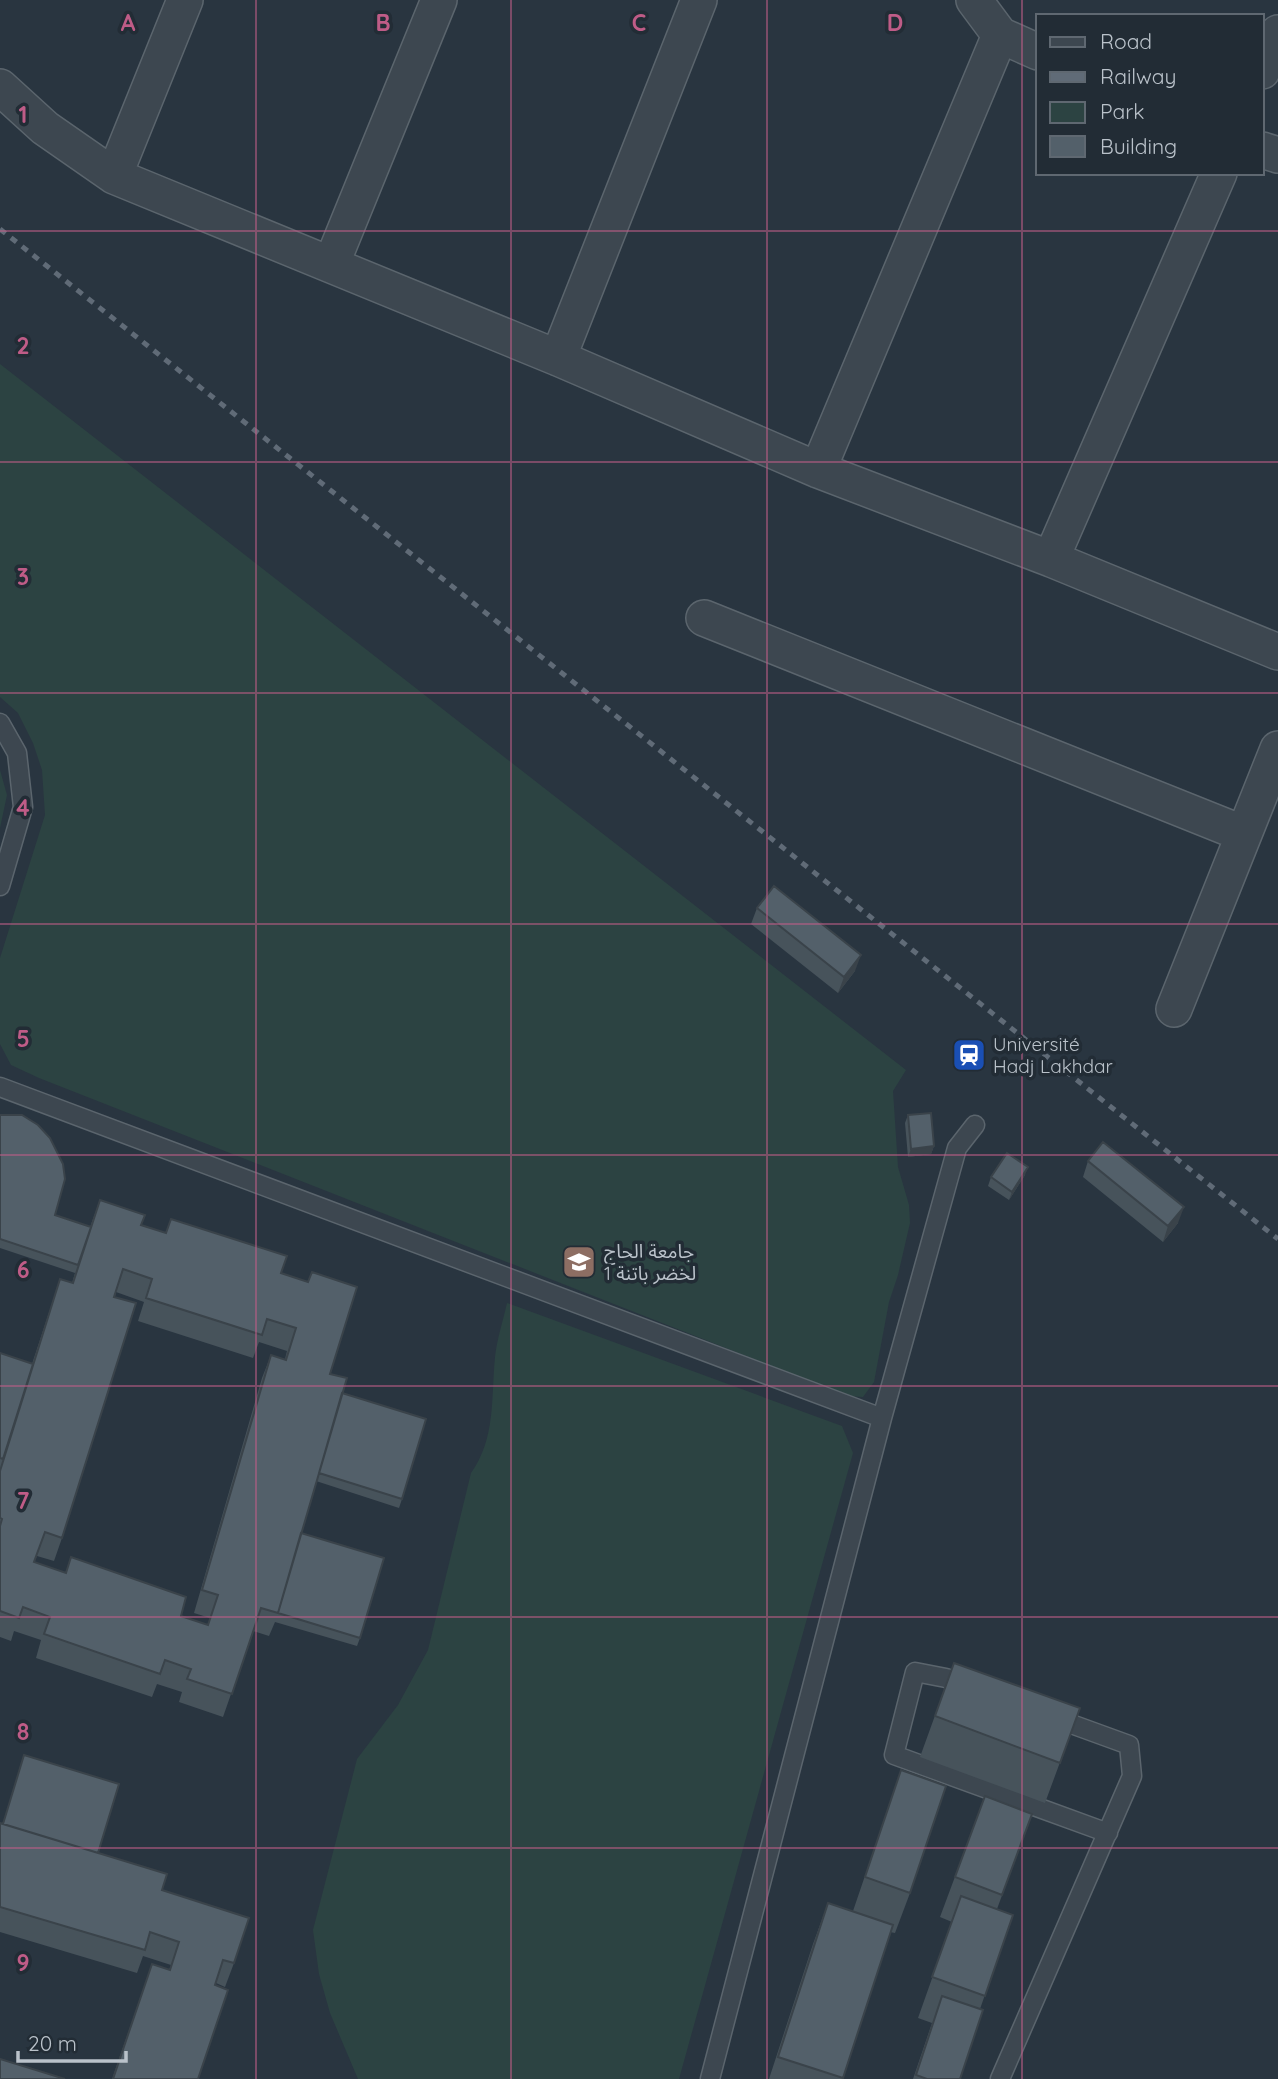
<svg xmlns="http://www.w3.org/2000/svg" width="1278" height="2079" font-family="Quicksand,'Noto Sans Arabic',sans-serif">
<rect width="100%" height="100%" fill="#293540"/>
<path fill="#2c4342" d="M0,364L906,1070L893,1091L898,1167L909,1205L910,1223L898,1275L889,1302L874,1382L863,1397L848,1396L39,1078L11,1065L0,1044V958L45,815L42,770L33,743L18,713L0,697Z
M0,770L7,795L0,828Z
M507,1303L842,1426L853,1453L679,2079H358L330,2013L319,1974L313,1930L357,1759L398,1705L428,1650L471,1473C496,1438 491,1398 495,1357C497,1339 503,1321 507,1303Z"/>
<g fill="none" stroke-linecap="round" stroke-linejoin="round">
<defs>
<path id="service" d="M0,723L17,753L23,807L0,886
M0,1087L882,1418
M969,1687L946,1678L915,1672L894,1755L1108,1833
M710,2079L882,1418L957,1148L975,1125
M1000,2079L1132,1776L1129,1745L1052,1717"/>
<path id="minor" d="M974,0L1000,35L1038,52
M1262,71L1278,33
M0,87L45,128L114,176L558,358L818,470L1051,559L1278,652
M1262,150L1278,155
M114,176L185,0
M331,265L439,0
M558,358L699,0
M818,470L1000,35
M1051,559L1219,173
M704,618L1244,834
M1174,1009L1278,749"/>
</defs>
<use href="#service" stroke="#5b656d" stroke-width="21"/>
<use href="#minor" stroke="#5b656d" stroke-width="38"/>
<use href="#service" stroke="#3d4750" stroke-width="18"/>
<use href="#minor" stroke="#3d4750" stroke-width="35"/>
<path stroke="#606b77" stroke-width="5" stroke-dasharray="7 7" stroke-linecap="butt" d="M0,229L1278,1239"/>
</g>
<path fill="#47535b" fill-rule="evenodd" d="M757,908L855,971L838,993L751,924Z
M0,1115L55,1215L90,1227L100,1200L141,1225L281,1273L330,1374L342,1393L402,1499L399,1508L316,1481L301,1533L360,1638L357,1646L275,1622L269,1636L253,1631L223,1717L179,1702L182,1692L157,1684L152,1697L36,1658L41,1640L14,1631L11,1641L0,1637V1353L32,1364L60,1279L72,1283L75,1273L0,1248ZM116,1292L144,1302L138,1321L253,1358L259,1342L287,1351L285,1359L271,1355L262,1378L194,1613L210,1618L208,1625L34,1562L37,1556L54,1561L62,1538Z
M908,1115L934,1146L931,1154L908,1157L905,1123Z
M1088,1161L1178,1223L1163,1242L1083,1177Z
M1025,1175L1009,1200L988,1186L991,1177Z
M954,1663L1080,1708L1045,1803L920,1757Z
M901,1770L910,1893L895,1933L890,1932L843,2079H769L813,1944L828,1903L853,1911Z
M985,1796L1032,1814L997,1909L1013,1915L980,2009L960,2079H913L932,2023L918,2018L952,1922L940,1917Z
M0,1823L98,1853L162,1890L234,1963L225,1987L216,1983L198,2079H112L152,1964L169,1970L171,1965L143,1956L137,1973L0,1932Z"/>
<path fill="#3a434a" d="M861,955L855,971L838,993L844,977Z
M934,1146L931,1154L908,1157L911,1149Z
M1028,1167L1025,1175L1009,1200L1012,1192Z
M1184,1207L1178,1223L1163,1242L1168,1226Z"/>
<path fill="#53606a" stroke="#3a434a" stroke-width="2" fill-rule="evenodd" d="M774,886L861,955L844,977L757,908Z
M931,1113L934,1146L911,1149L908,1115Z
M0,1115H22L38,1125L50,1138L63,1164L65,1179L55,1215L91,1227L78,1265L0,1239Z
M1103,1142L1184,1207L1168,1226L1088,1161Z
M1007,1153L1028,1167L1012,1192L991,1177Z
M100,1200L145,1215L141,1225L166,1233L171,1219L287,1256L281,1273L308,1282L312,1272L357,1287L330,1374L347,1378L278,1613L261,1608L232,1694L187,1679L191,1669L165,1660L160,1674L44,1634L50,1617L23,1607L19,1618L0,1611V1526L2,1519L0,1518V1471L60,1279L73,1283ZM123,1269L152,1279L146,1298L262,1335L267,1319L296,1328L286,1360L271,1355L202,1590L218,1595L208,1625L181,1616L186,1597L71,1557L66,1573L34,1562L45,1532L62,1538L136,1303L114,1297Z
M0,1353L33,1364L3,1459L0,1458Z
M342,1393L426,1419L402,1499L319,1473Z
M301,1533L384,1558L360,1638L278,1613Z
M954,1663L1080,1708L1060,1763L935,1716Z
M24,1755L119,1784L98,1853L3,1824Z
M901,1770L946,1786L910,1893L865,1877Z
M985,1796L1032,1814L1002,1895L955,1877Z
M0,1823L167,1874L162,1890L249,1918L234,1963L223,1960L215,1985L228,1990L198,2079H113L152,1964L170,1970L179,1942L150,1932L145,1950L0,1907Z
M961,1896L1013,1915L985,1996L932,1977Z
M828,1903L893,1925L843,2078L778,2057Z
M942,1996L983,2010L960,2079H927L916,2075Z
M0,2059L65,2079H0Z"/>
<path fill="none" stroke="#bf5c87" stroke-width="2" stroke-opacity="0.55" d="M256,0V2079M511,0V2079M767,0V2079M1022,0V2079M0,231H1278M0,462H1278M0,693H1278M0,924H1278M0,1155H1278M0,1386H1278M0,1617H1278M0,1848H1278"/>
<defs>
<symbol id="station-square" viewBox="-11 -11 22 22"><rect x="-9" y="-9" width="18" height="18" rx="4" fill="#1a4fb4" stroke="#222c35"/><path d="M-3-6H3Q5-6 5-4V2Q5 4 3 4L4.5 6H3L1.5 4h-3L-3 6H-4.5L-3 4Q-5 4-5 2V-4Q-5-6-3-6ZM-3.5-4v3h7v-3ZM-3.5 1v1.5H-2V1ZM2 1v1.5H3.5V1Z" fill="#fff"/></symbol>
<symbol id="university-square" viewBox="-11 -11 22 22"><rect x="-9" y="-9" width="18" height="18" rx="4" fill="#8d6e63" stroke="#222c35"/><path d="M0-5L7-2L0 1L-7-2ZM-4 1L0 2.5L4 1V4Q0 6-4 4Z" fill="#fff"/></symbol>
</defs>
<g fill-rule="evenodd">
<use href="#station-square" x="950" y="1036" width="38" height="38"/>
<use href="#university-square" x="560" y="1243" width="38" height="38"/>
</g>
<g text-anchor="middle" stroke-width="7" stroke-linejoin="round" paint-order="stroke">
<g font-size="19" fill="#bac2ca" stroke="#222c35" text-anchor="start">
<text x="993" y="1051">Université<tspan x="993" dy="22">Hadj Lakhdar</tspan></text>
<text x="604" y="1258">جامعة الحاج<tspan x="604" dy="22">لخضر باتنة 1</tspan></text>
</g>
</g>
<g font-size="23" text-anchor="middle" font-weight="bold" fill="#bf5c87" stroke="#222c35" stroke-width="7" stroke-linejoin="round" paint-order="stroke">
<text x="128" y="31">A</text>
<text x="383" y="31">B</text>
<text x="639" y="31">C</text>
<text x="895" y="31">D</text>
<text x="23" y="123">1</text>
<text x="23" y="354">2</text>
<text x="23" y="585">3</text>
<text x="23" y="816">4</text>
<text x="23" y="1047">5</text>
<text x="23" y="1278">6</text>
<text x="23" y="1509">7</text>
<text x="23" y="1740">8</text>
<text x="23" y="1971">9</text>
</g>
<rect x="1036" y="14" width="228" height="161" fill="#222c35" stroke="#5f6871" stroke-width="2"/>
<rect x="1050" y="37" width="35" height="10" fill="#3d4750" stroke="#5f6871" stroke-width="2"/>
<text x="1100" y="49" font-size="21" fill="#bac2ca">Road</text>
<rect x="1050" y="72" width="35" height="10" fill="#606b77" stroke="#5f6871" stroke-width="2"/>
<text x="1100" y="84" font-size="21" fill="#bac2ca">Railway</text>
<rect x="1050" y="102" width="35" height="21" fill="#2c4342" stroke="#5f6871" stroke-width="2"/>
<text x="1100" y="119" font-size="21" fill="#bac2ca">Park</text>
<rect x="1050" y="136" width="35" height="21" fill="#53606a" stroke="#5f6871" stroke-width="2"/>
<text x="1100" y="154" font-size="21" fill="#bac2ca">Building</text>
<path d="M18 2051v10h108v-10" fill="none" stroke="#bac2ca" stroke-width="3.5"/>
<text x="28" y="2051" font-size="21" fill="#bac2ca" stroke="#222c35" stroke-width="5" paint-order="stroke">20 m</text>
</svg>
